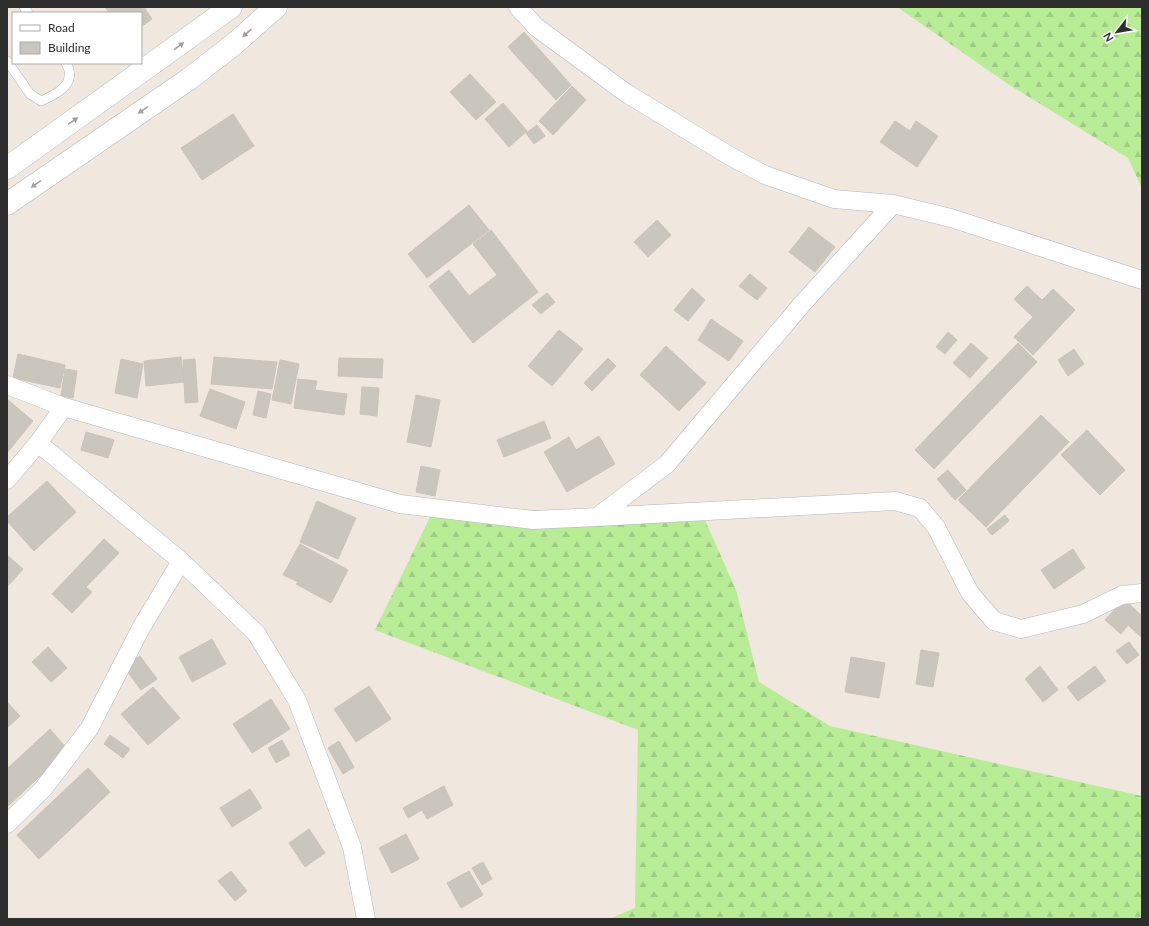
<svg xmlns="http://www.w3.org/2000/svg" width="1149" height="926" font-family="Lato,sans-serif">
<defs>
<pattern id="forest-firs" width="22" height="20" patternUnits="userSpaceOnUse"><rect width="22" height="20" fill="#b9ec96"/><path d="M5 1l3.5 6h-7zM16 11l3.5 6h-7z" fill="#9fcb82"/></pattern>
</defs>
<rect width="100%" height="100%" fill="#f0e7df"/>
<path fill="url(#forest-firs)" d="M897,7H1142V188L1128,158L1008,84Z
M700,509L736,590L759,682L830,726L1142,796V919H609L635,908L638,730L375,630L433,511Z"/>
<path fill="#cbc6bd" stroke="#ccc3b8" d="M105,7H144L152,19L141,27V13H109Z
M524,32L571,85L556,100L508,47Z
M470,74L496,102L476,120L450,92Z
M572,86L586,100L553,135L539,121Z
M503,103L527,131L509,147L485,119Z
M233,114L254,146L202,180L181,148Z
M895,121L910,131L916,121L938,136L917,167L880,142Z
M537,125L545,136L534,144L526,133Z
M469,205L489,230L427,278L408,254Z
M657,220L671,235L648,257L634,242Z
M809,227L835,247L815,272L789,252Z
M491,230L538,292L473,343L429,286L449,270L469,296L497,275L473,244Z
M750,274L767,288L757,300L739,286Z
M1027,286L1042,300L1053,289L1075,310L1033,355L1014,337L1033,317L1014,299Z
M692,288L705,300L688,321L674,310Z
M547,293L555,302L541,314L532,305Z
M711,319L743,341L729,361L698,340Z
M559,330L583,349L552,386L528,366Z
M948,332L957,340L945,354L936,347Z
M971,343L988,358L970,378L953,363Z
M1018,343L1037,362L934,469L915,450Z
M666,346L706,383L679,411L640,375Z
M1074,349L1084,364L1068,376L1058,360Z
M18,354L65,365L60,388L13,378Z
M181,357L184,382L146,386L144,361Z
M214,357L277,362L272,389L211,384Z
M339,358L383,359L382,378L338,376Z
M608,358L616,366L592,391L584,383Z
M121,359L143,364L137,398L115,393Z
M195,359L198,402L185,403L183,360Z
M280,360L299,364L291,404L272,400Z
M65,369L77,371L73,398L61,396Z
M298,379L317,381L315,390L347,394L344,415L294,408Z
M362,387L379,388L377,416L360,414Z
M210,389L245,402L236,429L200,416Z
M258,391L271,394L266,418L253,415Z
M416,395L440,400L431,447L407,442Z
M7,399L33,421L7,453Z
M1041,415L1069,442L986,527L958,500Z
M544,421L551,438L504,457L497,440Z
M1087,430L1125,470L1100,495L1061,455Z
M86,432L114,440L108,458L81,450Z
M599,436L615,464L567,492L544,452L569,437L576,450Z
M421,466L440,470L435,496L416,492Z
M948,470L966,490L955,500L937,479Z
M47,481L76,512L34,551L7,521V517Z
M317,501L356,518L338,559L300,542Z
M1005,515L1009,521L992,535L987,529Z
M104,539L119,553L86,587L92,592L72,613L52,594Z
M300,544L348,570L331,603L296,584L298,582L283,575Z
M1073,549L1085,568L1054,589L1041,570Z
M7,555L23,569L7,587Z
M1124,599L1142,616V638L1128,625L1121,634L1105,620Z
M212,639L226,664L192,682L179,657Z
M1129,642L1139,655L1127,664L1116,651Z
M48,647L67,668L51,682L32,662Z
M921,650L939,653L933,687L916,684Z
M140,656L157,679L141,690L124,667Z
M851,657L885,663L879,698L845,692Z
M1040,666L1058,690L1043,702L1025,679Z
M1095,666L1106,681L1078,701L1067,687Z
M369,686L391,719L356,742L334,709Z
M153,687L180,718L148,745L121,714Z
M271,699L290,729L252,753L233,724Z
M7,702L20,716L7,728Z
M50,729L68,750L7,807V767L8,768Z
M110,735L130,749L123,758L104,744Z
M282,740L290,755L276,763L268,748Z
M339,741L354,767L343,774L328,748Z
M88,768L110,792L39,859L17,835Z
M444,786L453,805L427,819L422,810L408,818L403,808Z
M250,789L262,808L232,827L220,808Z
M309,829L325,853L305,867L289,843Z
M406,834L419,859L392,873L379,848Z
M483,862L492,879L482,885L472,868Z
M231,871L247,891L235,901L218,881Z
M469,871L483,895L461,908L447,883Z"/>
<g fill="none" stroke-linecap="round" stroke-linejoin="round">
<defs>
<path id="service" d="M24,7L28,13
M7,61L30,94L41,101C57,94 78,84 66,63"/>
<path id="minor" d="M518,7L536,27L626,93L728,155L765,175L834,199L893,204L951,218L1142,280
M7,385L64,407L400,504L533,520L597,517L667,464L803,303L893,204
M38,443L181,561L256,633L297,700L352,847L366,919
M7,480L38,443L64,407
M597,517L895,501L920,508L936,527L970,593L994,621L1021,629L1083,614L1122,595L1142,593
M7,824L43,789L89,729L141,628L181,561"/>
<path id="secondary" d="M7,168L231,7
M7,204L189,79L233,45L276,7"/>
</defs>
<use href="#service" stroke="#b3b6c2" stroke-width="10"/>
<use href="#minor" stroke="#b3b6c2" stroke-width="19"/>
<use href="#secondary" stroke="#b3b6c2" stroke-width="23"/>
<use href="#service" stroke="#fff" stroke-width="9"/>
<use href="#minor" stroke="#fff" stroke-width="18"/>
<use href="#secondary" stroke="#fff" stroke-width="22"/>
</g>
<defs><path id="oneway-solid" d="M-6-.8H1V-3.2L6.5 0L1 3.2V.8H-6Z"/></defs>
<g fill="#a0a0a0">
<use href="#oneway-solid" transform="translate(247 33) rotate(139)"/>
<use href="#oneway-solid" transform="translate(179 46) rotate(-36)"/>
<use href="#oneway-solid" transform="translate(143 110) rotate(146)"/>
<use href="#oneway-solid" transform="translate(73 121) rotate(-35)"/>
<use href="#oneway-solid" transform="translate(36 184) rotate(145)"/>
</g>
<rect width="1149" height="926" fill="none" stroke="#2d2d2d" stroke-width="16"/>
<rect x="12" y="12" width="130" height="52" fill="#ffffff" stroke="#ababab"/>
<rect x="20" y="25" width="20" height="6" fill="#ffffff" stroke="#ababab"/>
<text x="48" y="32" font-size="12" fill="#2d2d2d">Road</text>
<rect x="20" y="42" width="20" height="12" fill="#cbc6bd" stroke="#ababab"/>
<text x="48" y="52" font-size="12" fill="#2d2d2d">Building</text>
<g transform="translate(1117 32) rotate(239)" stroke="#ffffff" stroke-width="3" paint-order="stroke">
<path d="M0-3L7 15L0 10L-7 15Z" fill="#2d2d2d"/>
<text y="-6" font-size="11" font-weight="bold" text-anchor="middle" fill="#2d2d2d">N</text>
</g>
</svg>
